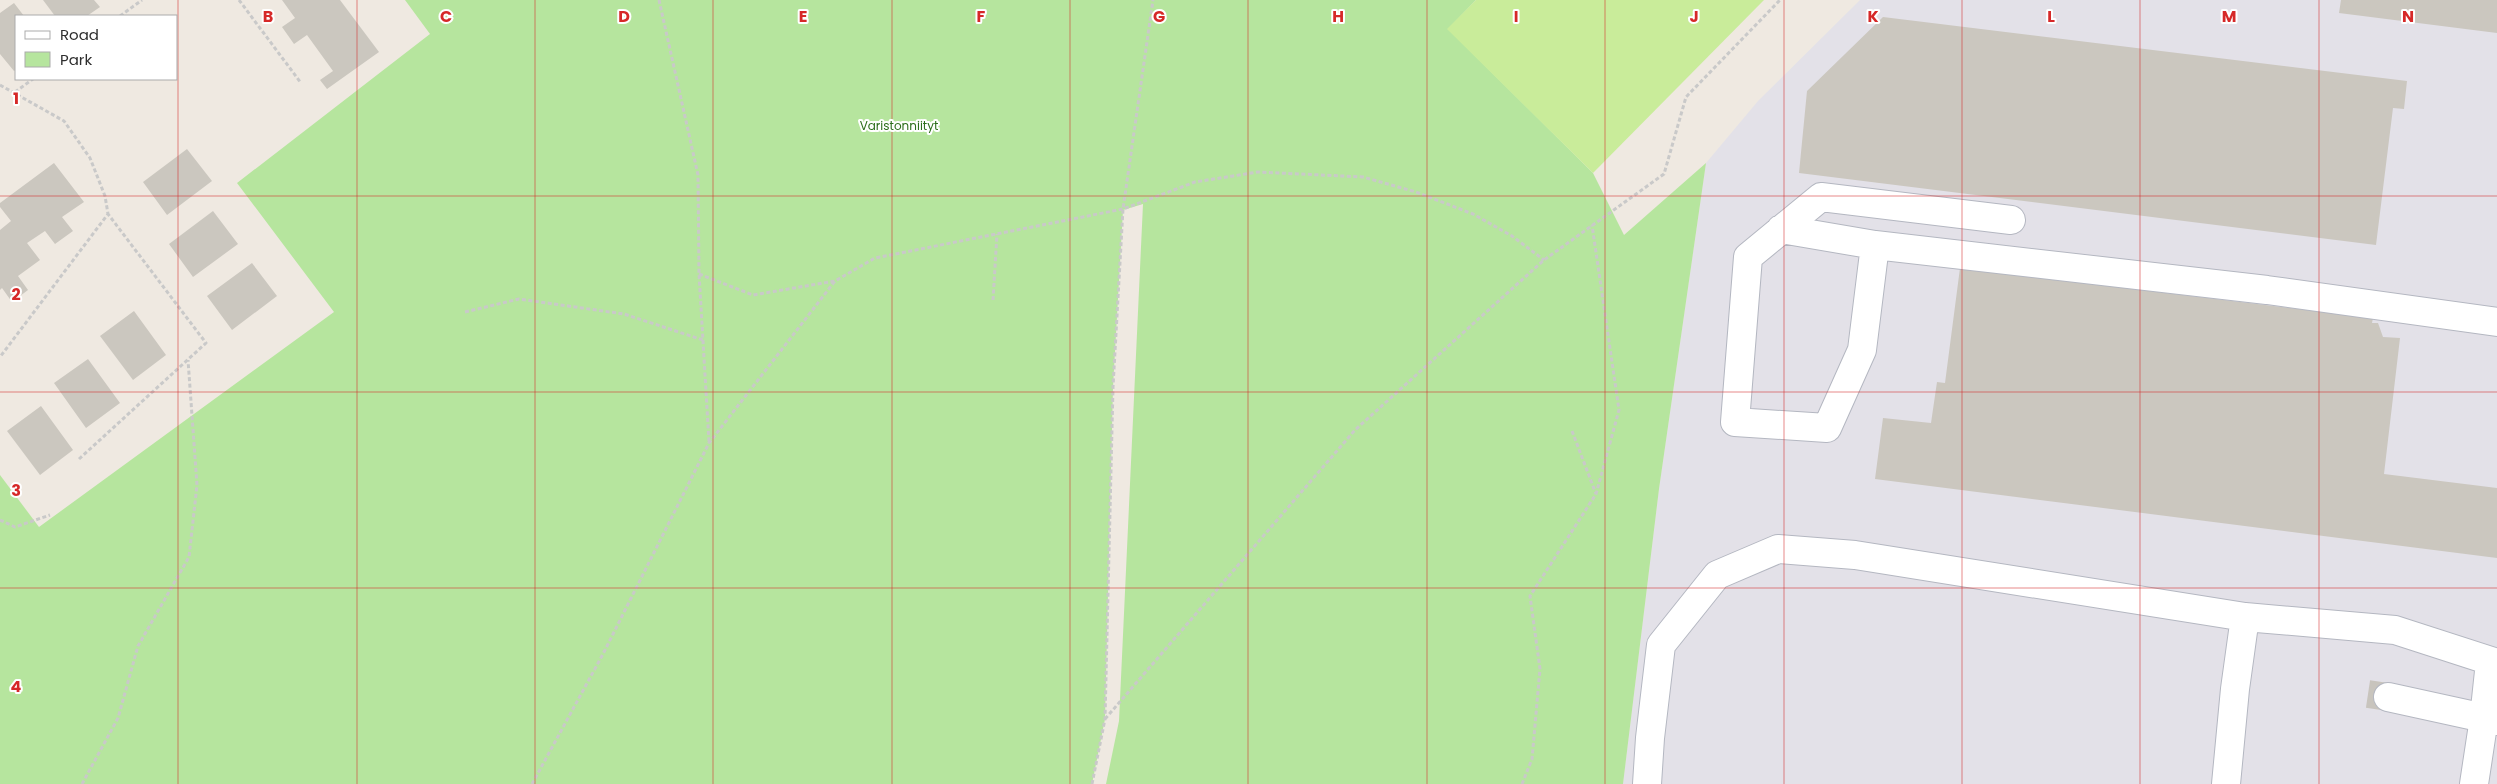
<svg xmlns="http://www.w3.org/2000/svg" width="2497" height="784" font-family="Poppins,sans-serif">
<rect width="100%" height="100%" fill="#efe9e1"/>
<path fill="#e3e1e8" d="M1860,0H2497V784H1623L1659,489L1706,163L1758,101Z"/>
<path fill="#b6e59e" d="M405,0H1476L1448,29L1593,173L1624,235L1706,163L1659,489L1623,784H1106L1119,721L1143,204L1123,210L1113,387L1105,719L1092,784H0V475L39,527L334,312L237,183L430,34Z"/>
<path fill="#c9ec9a" d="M1476,0H1764L1593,173L1447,29Z"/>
<path fill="#cbc7bf" d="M43,0H94L100,7L87,16H55Z
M282,0H340L379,52L327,89L320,80L333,71L307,35L294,44L282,27L295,18Z
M2341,0H2497V33L2339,13Z
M14,3L24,16H16V70L14,71L0,54V13Z
M1883,17L2407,81L2404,109L2393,108L2376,245L1799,173L1807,91Z
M187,149L212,181L167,215L143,182Z
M54,163L84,202L62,217L73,231L55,244L45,231L27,243L40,260L18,276L28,290L12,302L2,288L0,290V230L11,221L0,207V203Z
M213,211L238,244L193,277L169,244Z
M252,263L277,296L232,330L207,296Z
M1960,268L2373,318L2372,323H2378L2383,337L2400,338L2384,474L2497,488V558L1875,479L1883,418L1931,423L1937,382L1945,383Z
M134,311L166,355L133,380L100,336Z
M88,359L120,403L86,428L54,383Z
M41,406L73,450L40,475L7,431Z"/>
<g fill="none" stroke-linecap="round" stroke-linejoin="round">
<path stroke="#c8c4bd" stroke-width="28" stroke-dasharray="28 14" stroke-linecap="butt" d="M2368,694L2388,697"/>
<defs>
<path id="minor" d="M2011,220L1821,197L1748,257L1735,422L1827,428L1862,350L1875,245L2267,290L2497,322
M1781,229L1875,245
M2388,697L2484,718L2490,662
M1647,784L1650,738L1661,645L1717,575L1778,549L1855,555L2245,617
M2226,784L2235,689L2245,617L2395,630L2497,663
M2474,784L2484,718L2497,721"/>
</defs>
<use href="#minor" stroke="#b4b7c1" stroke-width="30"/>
<path stroke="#c9c9c9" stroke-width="3" stroke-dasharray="4 2.5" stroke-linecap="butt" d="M239,0L301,83
M659,0L698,175L699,274L709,442
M120,16L142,0
M0,85L64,121L90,158L105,196L108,214L0,357
M15,92L33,79
M699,274L753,295L835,281
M993,300L997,234
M465,312L519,299L624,314L703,340
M1572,431L1596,494
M79,459L206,343L108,214
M0,520L15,527L50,515
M1105,719L1355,430L1544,260L1664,174L1686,97L1780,0
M82,784L118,718L138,646L189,557L197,485L188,360
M532,784L603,654L709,443L835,281L875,258L1123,209L1195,182L1258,172L1363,177L1416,192L1473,214L1512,236L1544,260
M1092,784L1105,719L1113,387L1123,209L1153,0
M1522,784L1532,759L1540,669L1530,596L1596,494L1619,410L1592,225"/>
<use href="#minor" stroke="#fff" stroke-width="28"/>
</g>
<path fill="none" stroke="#d62828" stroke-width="1" stroke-opacity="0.55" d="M178,0V784M357,0V784M535,0V784M713,0V784M892,0V784M1070,0V784M1248,0V784M1427,0V784M1605,0V784M1784,0V784M1962,0V784M2140,0V784M2319,0V784M0,196H2497M0,392H2497M0,588H2497"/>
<g text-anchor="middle" stroke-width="4" stroke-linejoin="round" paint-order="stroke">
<g font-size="12" fill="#2c6e1b" stroke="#fff">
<text x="899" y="130">Varistonniityt</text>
</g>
</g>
<g font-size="16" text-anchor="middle" font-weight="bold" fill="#d62828" stroke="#fff" stroke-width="4" stroke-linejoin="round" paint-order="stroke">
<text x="268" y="22">B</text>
<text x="446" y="22">C</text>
<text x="624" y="22">D</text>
<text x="803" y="22">E</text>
<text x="981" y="22">F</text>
<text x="1159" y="22">G</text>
<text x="1338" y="22">H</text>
<text x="1516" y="22">I</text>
<text x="1694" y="22">J</text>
<text x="1873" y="22">K</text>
<text x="2051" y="22">L</text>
<text x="2229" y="22">M</text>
<text x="2408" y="22">N</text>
<text x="16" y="104">1</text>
<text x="16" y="300">2</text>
<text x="16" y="496">3</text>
<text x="16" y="692">4</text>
</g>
<rect x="15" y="15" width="162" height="65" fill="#ffffff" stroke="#ababab"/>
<rect x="25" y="31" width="25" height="8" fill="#ffffff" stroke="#ababab"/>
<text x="60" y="40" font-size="15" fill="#2e2e2e">Road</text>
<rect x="25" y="52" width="25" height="15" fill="#b6e59e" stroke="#ababab"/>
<text x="60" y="65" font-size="15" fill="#2e2e2e">Park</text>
</svg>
